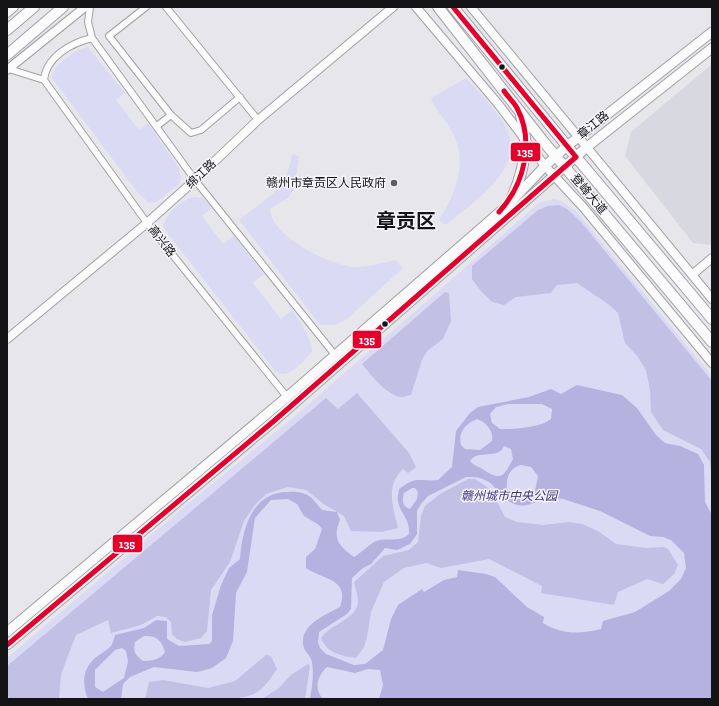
<svg xmlns="http://www.w3.org/2000/svg" width="719" height="706" font-family="'Zilla Slab','Noto Sans SC',serif">
<rect width="100%" height="100%" fill="#e7e7eb"/>
<path fill="#d8d8e1" d="M712,64V244L711,245L693,243L625,156L631,132Z"/>
<path fill="#dbdaf4" d="M88,47L125,93L116,100L139,130L148,123L179,168L181,178L179,184L157,202L149,203L138,193L52,78C51,67 77,48 88,47Z
M466,78C480,93 495,108 505,126C529,167 473,202 446,225L439,220C456,193 469,160 451,130C445,119 435,110 431,98Z
M292,154L299,156L295,187L288,198L270,209C272,237 330,266 356,267C369,267 383,263 396,260L403,268L346,320L335,325H320L239,220C266,198 286,192 292,154Z
M195,197L203,198L212,208L202,216L223,244L234,236L264,274L253,283L281,319L292,310C300,323 312,337 312,352C303,361 290,380 276,372L165,230L163,225C168,212 182,199 195,197Z
M554,199L561,201L576,211L712,376V699H7V658L184,507L295,416L539,203Z"/>
<path fill="#c2c0e5" d="M559,205L567,209L581,222L712,381V482L710,462L701,449L663,430L651,412L650,390L646,370L638,357L625,343L618,313L608,304L577,283L557,285L551,293L516,297L504,305L492,302L481,291L472,279V266L538,210L548,206Z
M445,292L449,293L451,321L443,339L427,351L422,360L411,395C408,395 405,397 402,397C388,397 370,374 362,364Z
M357,393L409,453L416,467L408,473L403,469C385,486 393,507 398,528L382,532L351,531L344,516L325,505L306,490L288,487L266,494L255,505L244,521L230,562L211,590L207,631L201,638L185,642L177,639L172,634L171,622L166,617L157,616L141,625L111,633L108,620L76,635L61,674L59,699H10L7,695V666L326,398L338,409Z
M468,479H475L490,489L505,517L517,522L543,525L569,522L582,524L598,531L616,544L646,548L664,547L668,549L678,565L674,574L663,584L647,579L618,592L614,605L541,593L542,586L489,559L441,568L426,563L404,568L384,582L371,612L367,637L364,647L356,658C341,656 327,653 321,638C330,624 358,619 358,601C358,595 355,588 354,582L383,556L409,550L418,542L421,516L425,506L440,494Z
M266,655L271,656L277,669C270,679 265,688 254,694C235,703 169,699 145,699L149,682L163,680L208,688L235,681Z
M308,664L310,666L305,699H262L279,688L291,675Z"/>
<path fill="#b5b2e0" fill-rule="evenodd" d="M577,385L622,395L637,408L656,435L665,443L680,446L698,454L704,465L705,502L712,515V699H379L383,685L380,670L368,669L355,673L327,667C318,675 313,689 323,699H310C312,687 314,674 312,662C311,656 306,653 304,648C297,626 325,615 340,607C350,578 323,580 306,568V557L315,549L322,529L319,525L304,516L297,504L288,499L271,500L255,518L247,572L236,593L233,641L226,658L212,668L197,672L154,667L130,677L123,684L121,699H88C82,683 82,670 95,658C100,654 106,651 110,647C113,644 114,638 115,635L144,628L156,620L167,621V639L179,646L209,644L212,641V615L221,585L229,568L240,559C242,529 252,492 288,492C294,491 304,492 309,496C314,499 318,506 322,510L337,512L340,520C332,539 339,546 354,557C361,553 366,547 374,542C384,536 398,544 409,534C410,518 400,514 398,501C397,498 399,492 399,489C417,475 419,482 438,480L452,467L456,431L470,413L478,407L529,397L551,389L561,394ZM508,404H542L552,409L551,419C540,428 515,429 500,429L492,423L490,414L496,407ZM477,419C486,422 494,431 492,441L480,450L465,449L461,445C458,432 465,424 477,419ZM504,446L511,449L513,459C504,475 502,482 484,470C480,467 474,466 470,461C477,449 499,460 504,446ZM521,465L531,467L538,476L535,491C527,499 514,498 507,489C506,478 509,468 521,465ZM466,477C473,477 481,477 487,481C492,483 495,488 498,492C513,508 525,510 544,497L563,499L600,511L650,536L663,537L671,540L684,553L686,568L681,579L669,591L635,612L603,621L601,629C580,634 562,635 543,623L544,617L527,607L495,577L486,574L458,570L457,577L444,580L424,592L422,589L398,605L391,619L383,650L365,664L354,665L326,654L320,648L318,642L319,632L347,614L351,609L352,578L363,568L371,564L385,548L397,550L410,544L417,534V511L421,504L428,496ZM412,488H415L418,492L417,499L410,509C402,507 402,500 404,493ZM144,636C157,635 162,641 165,652C160,660 151,661 143,661C135,655 133,652 135,642ZM122,648L126,651L128,661L124,678L103,692L95,687V670L115,650Z"/>
<g fill="none" stroke-linecap="round" stroke-linejoin="round">
<defs>
<path id="minor" d="M90,7L88,22L92,38
M146,7L109,36L171,115L191,133L201,130L240,97
M166,7L258,120
M9,69L44,80
M44,80C46,57 71,43 92,38L195,180L335,355
M44,80L147,223L287,397
M157,126L171,115"/>
<path id="tertiary" d="M416,7L499,105L545,166L583,207L712,363
M471,7L712,299
M7,13L14,7
M7,70L85,7
M693,274L712,258
M7,339L147,223L195,180L258,120L393,7"/>
<path id="secondary" d="M7,632L287,397L509,204L545,166L567,146L712,32
M7,645L275,420L587,147L712,48"/>
<path id="primary" d="M438,7L543,141L712,342
M453,7L576,157L712,319
M7,30L34,7
M7,55L63,7
M509,204C523,176 530,146 521,116"/>
</defs>
<use href="#minor" stroke="#a1a1a4" stroke-width="8"/>
<use href="#tertiary" stroke="#a1a1a4" stroke-width="10"/>
<use href="#secondary" stroke="#a1a1a4" stroke-width="11"/>
<use href="#primary" stroke="#a1a1a4" stroke-width="12"/>
<use href="#minor" stroke="#fbfbfc" stroke-width="6"/>
<use href="#tertiary" stroke="#fbfbfc" stroke-width="8"/>
<use href="#secondary" stroke="#fbfbfc" stroke-width="9"/>
<use href="#primary" stroke="#fbfbfc" stroke-width="10"/>
<defs>
<path id="bus-1" d="M499,212C524,185 535,142 517,108C514,102 508,97 504,91
M7,645L275,420L576,157L453,7"/>
</defs>
<use href="#bus-1" stroke="#f4f4fa" stroke-width="8"/>
<use href="#bus-1" stroke="#e4002b" stroke-width="5"/>
</g>
<g fill="#141416" stroke="#f4f4fa" stroke-width="1.5">
<circle cx="502" cy="67" r="3.5"/>
<circle cx="385" cy="324" r="3.5"/>
</g>
<circle fill="#5e5e61" stroke="#f4f4fa" stroke-width="1.5" cx="394" cy="183" r="4"/>
<g text-anchor="middle" stroke-width="3" stroke-linejoin="round" paint-order="stroke">
<g font-size="12" fill="#141416" stroke="#f4f4fa">
<text transform="translate(593 125) rotate(-39)" y="4">章江路</text>
<text transform="translate(201 174) rotate(-43)" y="4">绵江路</text>
<text transform="translate(589 194) rotate(50)" y="4">登峰大道</text>
<text transform="translate(162 241) rotate(52)" y="4">高兴路</text>
</g>
<g font-size="12" fill="#141416" stroke="#f4f4fa" text-anchor="end">
<text x="386" y="187">赣州市章贡区人民政府</text>
</g>
<g font-size="12" font-style="italic" fill="#3d307a" stroke="#f4f4fa">
<text x="509" y="500">赣州城市中央公园</text>
</g>
<g font-size="20" font-weight="bold" fill="#141416" stroke="#f4f4fa">
<text x="406" y="228">章贡区</text>
</g>
</g>
<g stroke="#f4f4fa" stroke-width="1.5">
<rect x="510" y="142" width="31" height="20" rx="4" fill="#e4002b"/>
<rect x="352" y="330" width="30" height="19" rx="4" fill="#e4002b"/>
<rect x="112" y="534" width="31" height="19" rx="4" fill="#e4002b"/>
</g>
<g font-size="11" text-anchor="middle" font-weight="bold" fill="#fff">
<text x="525" y="156">135</text>
<text x="367" y="344">135</text>
<text x="127" y="548">135</text>
</g>
<rect width="719" height="706" fill="none" stroke="#141416" stroke-width="16"/>
</svg>
